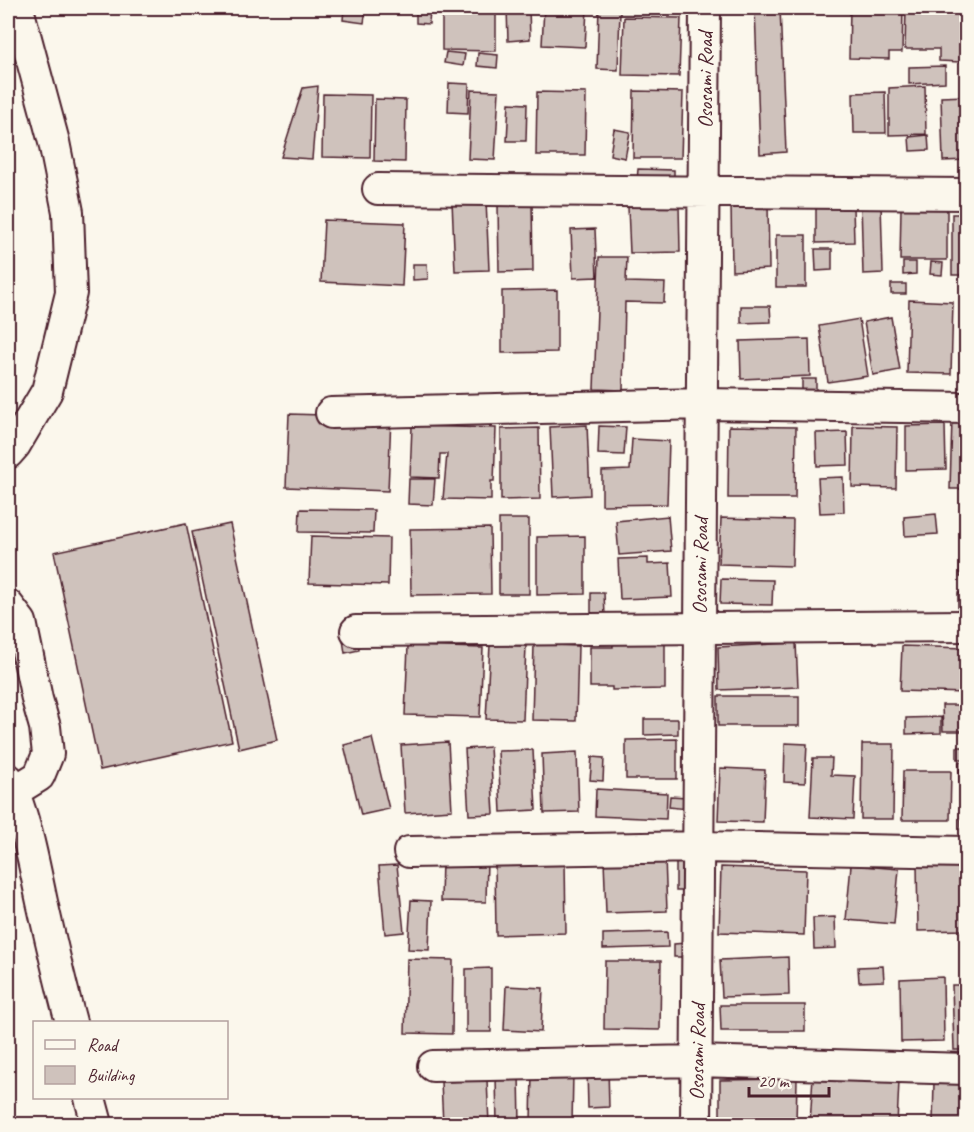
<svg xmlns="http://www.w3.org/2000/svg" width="974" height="1132" font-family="Caveat,sans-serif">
<rect width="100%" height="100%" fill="#fbf7ec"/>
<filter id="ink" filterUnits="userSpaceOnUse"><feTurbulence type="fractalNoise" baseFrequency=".0167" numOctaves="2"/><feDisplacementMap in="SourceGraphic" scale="12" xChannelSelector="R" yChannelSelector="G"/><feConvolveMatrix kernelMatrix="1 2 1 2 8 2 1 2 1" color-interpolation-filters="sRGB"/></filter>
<g filter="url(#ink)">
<path fill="#cfc2bc" stroke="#4a1f2b" stroke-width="1.5" d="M344,8H366L364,23L343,20Z
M416,8H430L429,24L416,23Z
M442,8H496V51L442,50Z
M507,8H529L530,39L508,41Z
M544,8H587L585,47L542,45Z
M599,8H681V12H620L618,70L597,69Z
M729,8H750V13H729Z
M755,8H780L786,152L760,154Z
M850,8H903L902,52H889V59L849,58Z
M906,8H961L960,62L939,61V49H905Z
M624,17L681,18L679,76L622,75Z
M446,52L465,54L463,66L444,63Z
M478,53L498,55L497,68L477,66Z
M945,66V82L909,84V67Z
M449,83L469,84L468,113L448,112Z
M318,86L312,159L281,157L303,88Z
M925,86L926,134L889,135V88Z
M471,90L499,91L495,160L468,159Z
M634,91L683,92L681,158H633Z
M537,92L586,93L585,155H536Z
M885,92L886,133H854L853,93Z
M323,94L371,95L370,158L322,157Z
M966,96V160L943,161L941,97Z
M375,99L406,100L405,162L374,161Z
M509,103L527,104L526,141H507Z
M614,129L630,132L625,158L610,155Z
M928,135L929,150L910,151L909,137Z
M638,169L674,170V183L637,181Z
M486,200L489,270L455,271L452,201Z
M532,203L533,271L499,272L498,204Z
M731,203H768L769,269L732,271Z
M861,204H881L883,273L863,274Z
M679,205L680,252L630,253L628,207Z
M853,207L854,242L816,243V208Z
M901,208H947V260H900Z
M952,214H966V275H952Z
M324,220L405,223L402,286L321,282Z
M595,229L597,277L573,278L571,230Z
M776,235H806V287H776Z
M815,249H832V270L816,271Z
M599,257H627L626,282L665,283L664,303L625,302L623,390L594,389Z
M903,262H916V274L903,275Z
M931,262L943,263L942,275L930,274Z
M413,264H427L428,279L413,280Z
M891,284H906V294H891Z
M557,290V352L502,353V291Z
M961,297H966V372H960Z
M909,300L953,302L951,374L907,373Z
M741,306H770L771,322L741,323Z
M891,317L900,370L873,375L864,322Z
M859,319L868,376L828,382L819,326Z
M809,339L810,376L741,379L740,341Z
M802,379H816V392L802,393Z
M289,414L391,417L388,491L286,487Z
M952,419L966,420V489H950Z
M587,425L590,495L553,497L550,427Z
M945,425L946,469L906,470V426Z
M412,426L496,428L494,481H491V500L443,499L447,454H440L439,478L410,477Z
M599,426L626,427L624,455L598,454Z
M729,426L796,427L795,498H728Z
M853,426L897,427L896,488L852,487Z
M539,428L540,499L501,500V429Z
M847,432L848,465L817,466L816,433Z
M632,439L669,441L667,504L602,505V471L630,470Z
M843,477L844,512L820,513L818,478Z
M409,479H435L433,505L408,504Z
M300,509L374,510L373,533L299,532Z
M936,514L938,534L905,536L904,517Z
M961,515H966V577H960Z
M668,516L671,551L619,555L616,521Z
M721,518L793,520L792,566L719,564Z
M499,519H529V594H499Z
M186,523L232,741L100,770L54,552Z
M230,524L277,740L239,749L192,532Z
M490,528L491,594L411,595L410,529Z
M311,536L389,538L388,585L309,583Z
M585,536V594L537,595V537Z
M648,558V564L670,563L672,597L620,599L618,559Z
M721,579L773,580L772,605L720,604Z
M591,593H604L605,616H591Z
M958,593H966V609H958Z
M358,638L359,650L345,653L343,640Z
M796,643L798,687L719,690L718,647Z
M534,644L578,646L576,721L532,720Z
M613,644H665V689L612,690V687H590V647H613Z
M490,645L526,646L523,720L486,719Z
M408,646L483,648L480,717L405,715Z
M902,646L966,648V693L900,691Z
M718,696H799V726H718Z
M942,705H966V731H943Z
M941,717V733L906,734V718Z
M644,719H678V734L644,735Z
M372,738L389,809L361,815L344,745Z
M677,739V779H626V740Z
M448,742L452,810L405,813L401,745Z
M785,743L807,744L805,783L784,782Z
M862,744H894L893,819H861Z
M490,747L494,814L469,815L465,749Z
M957,747H966V759H957Z
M533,750L536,810L501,812L498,751Z
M577,752L579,812L544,813L542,754Z
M592,757L604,758L603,781L590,780Z
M813,758H832L831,775L855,776L853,819L810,817Z
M966,761V829H961L959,762Z
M720,768L765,770L763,822L718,821Z
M903,771H951L950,820H902Z
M596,789L667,793L666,819L595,816Z
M670,796L687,797V809L669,807Z
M665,858L667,911L606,913L604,860Z
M442,859H487L486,902L441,901Z
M565,860L566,933L496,935L495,862Z
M917,862H966V930L918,931Z
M676,863H686V891H676Z
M397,865L404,932L385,934L379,866Z
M851,865L899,869L894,924L846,920Z
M721,867L806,870L804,935L719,932Z
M411,900L431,901L429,950L408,949Z
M835,917L836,948L814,949L813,918Z
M667,932L668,947L603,949V934Z
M686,943V957H674V944Z
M788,957L789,995L722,997L720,960Z
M407,959L453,960L452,1034L405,1033Z
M605,961H661L660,1030L604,1029Z
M883,966L884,981L859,982L858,967Z
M491,968V1032H466V969Z
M943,977L944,1041L901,1042L900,979Z
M952,985H966V1050H954Z
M506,986L543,988L541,1032L504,1030Z
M720,1005H805V1031H721Z
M608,1068L609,1107L588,1108L587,1069Z
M532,1072L573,1073L572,1124H531Z
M519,1075L520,1124H497L496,1076Z
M813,1076L899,1081L897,1124H810Z
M797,1079L796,1123L720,1124V1080Z
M487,1080L489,1124H443L441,1082Z
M934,1082H966V1124H933Z"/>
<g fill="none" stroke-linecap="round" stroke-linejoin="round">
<defs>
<path id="minor" d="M378,189L966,194
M331,413L702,404L966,408
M8,453L15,445L47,391L71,293L68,212L54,142L20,16L14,8
M8,605L21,622L37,699L45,727L48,754L39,776L13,792
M356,631L966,626
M8,779C26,818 33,860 42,902C51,942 60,982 71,1022
M409,852L699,847L966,852
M433,1066L697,1061L966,1069
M90,1098L97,1124
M696,1124L705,8"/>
</defs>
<use href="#minor" stroke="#4a1f2b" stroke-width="34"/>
<use href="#minor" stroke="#fbf7ec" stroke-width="30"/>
</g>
</g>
<g text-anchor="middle" stroke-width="4.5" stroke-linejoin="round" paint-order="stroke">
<g font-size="21" fill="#4a1f2b" stroke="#fbf7ec">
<text transform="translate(705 80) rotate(-90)" y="7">Ososami Road</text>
<text transform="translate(700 566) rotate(-89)" y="7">Ososami Road</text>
<text transform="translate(697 1052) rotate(-89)" y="7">Ososami Road</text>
</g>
</g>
<rect width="974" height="1132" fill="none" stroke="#fbf7ec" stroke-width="30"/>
<rect x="15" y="15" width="944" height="1102" fill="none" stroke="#4a1f2b" stroke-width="2" filter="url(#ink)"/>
<rect x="33" y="1021" width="195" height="78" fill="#fbf7ec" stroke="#b4a19f" stroke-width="1.5"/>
<rect x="45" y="1040" width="30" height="9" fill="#fbf7ec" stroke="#b4a19f" stroke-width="1.5"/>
<text x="87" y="1051" font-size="18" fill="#4a1f2b">Road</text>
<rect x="45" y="1066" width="30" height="18" fill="#cfc2bc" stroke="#b4a19f" stroke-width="1.5"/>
<text x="87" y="1081" font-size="18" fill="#4a1f2b">Building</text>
<path d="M749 1087v9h80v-9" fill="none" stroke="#4a1f2b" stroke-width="3"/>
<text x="758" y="1087" font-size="18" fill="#4a1f2b" stroke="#fbf7ec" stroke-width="4.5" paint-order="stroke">20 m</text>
</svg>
